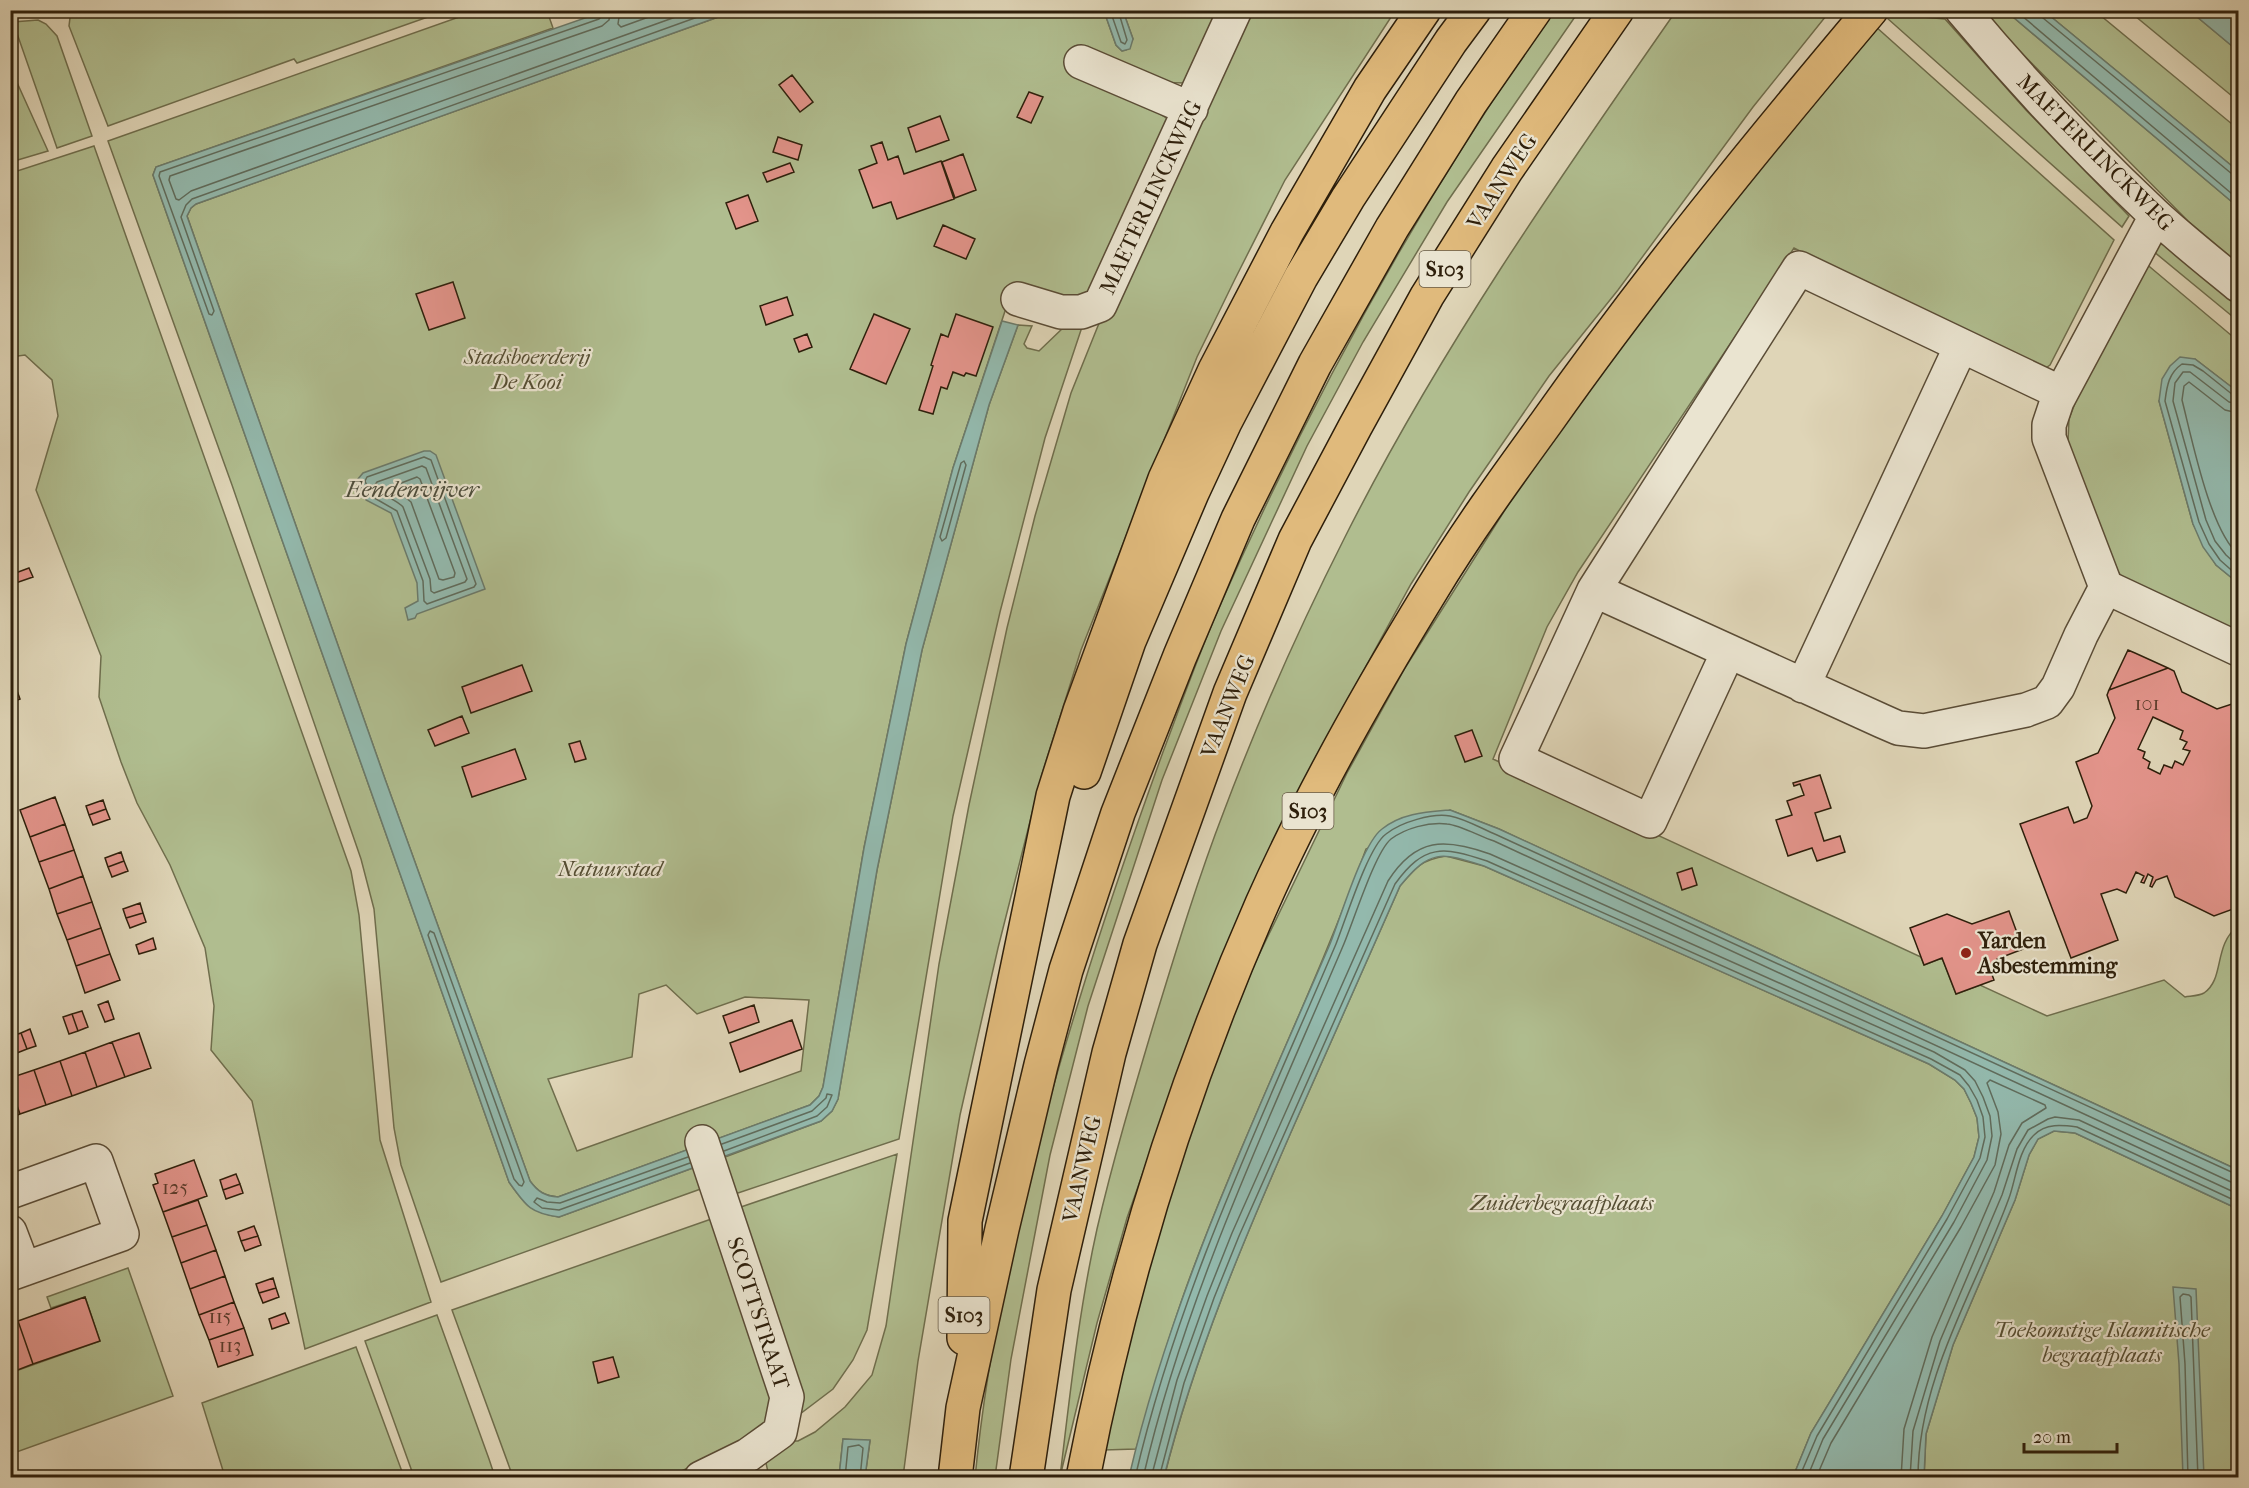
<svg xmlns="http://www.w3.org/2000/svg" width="2249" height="1488" font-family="'IM FELL French Canon',serif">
<rect width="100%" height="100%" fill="#dfd5b7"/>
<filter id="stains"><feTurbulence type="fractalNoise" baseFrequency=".00333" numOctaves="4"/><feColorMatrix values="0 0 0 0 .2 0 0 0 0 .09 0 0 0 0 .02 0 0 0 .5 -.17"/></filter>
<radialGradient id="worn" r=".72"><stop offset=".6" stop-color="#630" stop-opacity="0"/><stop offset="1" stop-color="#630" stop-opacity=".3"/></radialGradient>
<path fill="#b0bd8f" stroke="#6f6e4d" stroke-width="1.5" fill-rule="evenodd" d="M71,10H445V11L297,63L294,59L108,126L69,26Z
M476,11H547L553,28L156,167L153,175L509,1182C526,1206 530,1212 559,1217L701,1165L709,1186L441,1282L401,1165L394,1128L374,909L361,859L232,485L108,141Z
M735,11H1104L1116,45L1122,51L1126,50L1133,39L1123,11H1225L1186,83L1108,81L1173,122L1092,294L1059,302L1013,287L953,468L906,644L864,848L823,1087L819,1096L810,1105L558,1197C545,1196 538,1192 530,1181L385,779L187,216L191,208L196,204ZM666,985L697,1014L745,997L809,1000L801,1071L577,1151L548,1079L632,1057L639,994Z
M1243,11H1395L1285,180L1235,279L1197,357L1081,650L1042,774L998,948L960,1115L918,1361L903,1477H865L870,1441L843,1439L839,1477H769L766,1463L785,1441H798L815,1432L845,1407L872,1375L886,1326L939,964L969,805L1007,628L1035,516L1071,393L1116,281Z
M1554,11H1579L1447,202L1363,342L1307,446L1221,631L1162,780L1088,1006L1050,1155L1011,1359L995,1477L975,1478C991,1313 1032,1151 1081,994C1106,912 1134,832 1163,752C1181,704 1198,656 1218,610C1310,401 1422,197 1554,11Z
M1676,11H1830L1753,107L1618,290L1549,376L1469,492L1411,584L1341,712L1159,1127L1127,1218L1097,1323L1060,1477C1070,1394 1079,1310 1097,1229C1113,1160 1133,1093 1153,1026C1175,954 1197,881 1224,811C1259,718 1300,626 1345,537C1438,352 1558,180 1676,11Z
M1980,11H2006L2238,207V263L2188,221Z
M2044,11H2095L2238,129V171Z
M2129,11H2190L2238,51V101Z
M1901,15L1945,19L2026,110L2129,216L2122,227L1887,18Z
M38,20L46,24L57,36L92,136L57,148L13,22Z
M1875,26L2114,240L2050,365L2040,372L1794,248L1578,572L1547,627L1493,759L1921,957L1924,965L1942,958L1956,994L1980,985L2047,1016L2164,980L2185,997C2191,996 2199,996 2204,993C2225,979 2213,945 2238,926V1170L1499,829L1450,810L1366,849C1312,997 1240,1139 1186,1288C1167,1341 1152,1395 1136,1449L1104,1450L1129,1338L1175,1177L1212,1068L1255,963L1347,773L1405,668L1529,472L1655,293Z
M10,67L48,151L11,162H10Z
M94,146L351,871L359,915L380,1140L431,1302L305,1349L252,1101L211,1050L214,1006L205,948L170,865L137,803L121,762L99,697L101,656L36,490L58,416L52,380L25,355L11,357V173Z
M2160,244L2171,246L2238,302V321L2153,251Z
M2144,262L2238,341V392L2195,359L2159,401L2193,524L2216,565L2238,583V634L2123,578L2109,561L2073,466L2068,441L2069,419L2078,395Z
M1018,325L1032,326L1024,344L1027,348L1039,351L1064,327H1082L1045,438L1000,612L953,816L899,1139L729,1196L717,1160L821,1121L832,1111L838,1099L877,870L922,650L989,405Z
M1446,856L1484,866L1929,1064L1955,1080L1964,1089L1971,1103L1977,1118L1979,1137L1974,1157L1942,1216L1811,1433L1793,1477L1164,1478C1195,1354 1244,1239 1295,1123C1330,1044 1365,965 1400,886C1416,867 1421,860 1446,856Z
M2054,1131L2075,1133L2238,1209V1477L1924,1478L1926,1434L1953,1345L2015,1200L2029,1155L2038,1139Z
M897,1154L867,1330L853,1360L833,1389L796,1417L735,1209Z
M717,1217L776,1402L771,1419L747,1440L669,1477H513L452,1310Z
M128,1268L173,1396L11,1454L10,1373L100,1341L85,1297L51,1308L47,1297Z
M437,1315L489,1459L495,1477H414L365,1341Z
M356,1347L404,1477H225L202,1403Z"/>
<path fill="#93b9ad" stroke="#6b7b6c" stroke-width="1.5" d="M605,11H735L196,204L191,208L187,216L385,779L530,1181C538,1192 545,1196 558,1197L810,1105L819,1096L823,1087L864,848L906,644L953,468L1002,321L1018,325L989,405L922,650L877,870L838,1099L832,1111L821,1121L559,1217C530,1213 526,1206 509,1182L153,175L156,167Z
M1104,11H1123L1133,39L1130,49L1122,51L1116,45Z
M2006,11H2044L2238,171V207Z
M2190,11H2238V51Z
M2180,357L2195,359L2238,392V583L2216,565L2203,547L2193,524L2159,401L2162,379L2170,366Z
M424,451H430L436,455L485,589L417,614L415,618L408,620L405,608L418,601L417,583L391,513L366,500L358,479L363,473Z
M1450,810L1499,829L2238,1170V1209L2075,1133L2054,1131L2038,1139L2029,1155L2015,1200L1953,1345L1926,1434L1924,1477H1793L1811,1433L1942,1216L1974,1157L1979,1137L1977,1118L1971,1103L1964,1089L1955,1080L1929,1064L1484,866C1441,852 1430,849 1400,886C1365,965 1330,1044 1295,1123C1244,1239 1195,1354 1164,1477H1129C1172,1292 1255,1118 1330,944C1341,917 1362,844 1382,829C1402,813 1426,812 1450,810Z
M2173,1287L2196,1289L2204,1477H2183L2179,1364Z
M843,1439L870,1440L865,1477H839Z"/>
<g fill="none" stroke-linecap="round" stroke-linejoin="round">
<path stroke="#606c5c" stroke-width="1.5" d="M604,10L603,15L599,19L160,172L159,176L209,314L212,315L214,311L181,217L186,205L192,199L717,10
M611,10L609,20L602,26L170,176L169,180L176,199L179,200L191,191L695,10
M620,10L618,24L621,27L668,10
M1110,10L1121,42L1125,44L1127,40L1118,10
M2015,10L2238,199
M2041,10L2043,18L2232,174L2238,175
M2238,397L2233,395L2203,371L2193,365L2182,364C2169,373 2167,385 2165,401L2199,522L2209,544L2220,560L2238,576
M2238,404L2229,402L2190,372H2183L2175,383L2173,401L2206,520L2215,541L2226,555L2238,566
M2238,413L2225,410L2189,382L2184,386L2182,400C2192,439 2210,530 2238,554
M424,457L431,460L476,584L474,587L427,604L424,601L423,581L397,511L371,496L365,481L367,477Z
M964,461L966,465L946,538L942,541L940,537L961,463Z
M422,466L426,468L467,579L465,582L434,593L431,591L430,579L403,507C395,498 379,496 375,485L377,482Z
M417,477L420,479L455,573L454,577L443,580L439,579L411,502L394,488L396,485Z
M430,931L434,933L524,1182L522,1186L519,1185L514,1179L428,935Z
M722,1144L812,1111L826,1098L827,1094L832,1095L827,1107L817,1116L724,1151
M688,1157L560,1203L547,1202L537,1198L534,1202L542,1208L559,1210L690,1163
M845,1478L848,1447L859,1445L863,1448L860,1478
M1135,1478C1178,1292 1262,1118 1336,944C1346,919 1368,847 1386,834C1401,822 1432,813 1450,816C1466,819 1482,829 1497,835L2238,1175
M1143,1478C1186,1293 1269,1120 1343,946C1353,923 1375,852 1391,839C1406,828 1428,822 1447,824C1460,825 1481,837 1494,841L2231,1182L2238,1183
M1151,1478L1177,1380L1207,1296L1232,1233L1388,881C1416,837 1445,838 1490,854L1934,1052L1965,1070L1975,1081L1983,1097L1990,1116L1992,1136L1987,1160L1954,1222L1823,1439L1807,1478
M1159,1478L1184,1383L1214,1298L1239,1236L1395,884C1424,844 1443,846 1487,861L1931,1059L1960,1075L1969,1086L1977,1100L1983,1117L1985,1137L1980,1158L1947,1219L1817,1436L1799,1478
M1816,1478L1831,1443L1961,1227L1995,1165L2001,1134L1998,1112L1987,1083L1990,1080L2045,1105L2046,1108L2022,1123L2009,1145L1994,1192L1932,1337L1904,1429L1901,1478
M1910,1478L1913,1431L1940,1341L2002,1195L2017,1149L2028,1130L2048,1119L2055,1117L2079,1120L2238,1194
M1918,1478C1918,1377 1976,1289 2009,1198C2016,1179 2018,1150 2034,1135C2046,1123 2062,1125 2077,1127L2238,1202
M2188,1478L2185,1364L2180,1297L2183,1294L2189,1295L2191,1297L2198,1478"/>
</g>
<path fill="#e3948b" stroke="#2e1f0b" stroke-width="1.5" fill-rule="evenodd" d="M792,75L813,102L800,112L779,85Z
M1029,92L1043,97L1031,123L1017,117Z
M940,116L949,140L916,152L908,128Z
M778,137L802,145L798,160L773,152Z
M882,142L888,160L898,156L904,174L941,161L954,199L897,219L891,202L873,208L859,170L877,163L871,146Z
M963,154L976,190L955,198L942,162Z
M790,163L794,172L767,182L763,173Z
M748,195L758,221L736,229L726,203Z
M943,225L975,239L966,259L934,246Z
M453,282L465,318L429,330L416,294Z
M787,297L793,315L766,325L760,306Z
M874,314L910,329L886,384L850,369Z
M956,314L993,327L976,376L966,373L964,376L953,372L947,389L941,387L933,414L919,410L933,366L931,365L941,334L948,337Z
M807,334L812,347L799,352L794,339Z
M29,568L33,577L10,585V575Z
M2128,650L2135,653L2168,668L2109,690Z
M522,665L532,691L471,713L462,687Z
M2168,668L2174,671L2182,692L2217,709L2238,702V903L2236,908L2214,916L2175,897L2167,876L2156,880L2152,887L2150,886L2153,877L2148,874L2144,883L2141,882L2144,876L2136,872L2126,893L2117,889L2101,894L2118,940L2071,958L2020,824L2068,807L2074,823L2087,818L2092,806L2076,762L2098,753L2115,718L2107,695L2109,690ZM2153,717L2183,731L2180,739L2187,742L2183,749L2190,751L2183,765L2175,761L2172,768L2164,765L2160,774L2148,768L2150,762L2143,758L2145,752L2138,749Z
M10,671L20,699L10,703Z
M462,716L469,733L435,746L428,730Z
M1472,730L1482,756L1465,762L1455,736Z
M580,741L586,759L575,762L569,744Z
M515,749L526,779L472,797L462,767Z
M1820,775L1831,808L1815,813L1824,841L1840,836L1845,852L1817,861L1812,848L1788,856L1776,820L1792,815L1787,801L1804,795L1800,784L1794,786L1793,783Z
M55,797L65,824L30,837L20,810Z
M103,800L106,809L89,815L86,806Z
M106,809L110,819L93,825L89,815Z
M65,824L74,850L39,862L30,837Z
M74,850L83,876L49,889L39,862Z
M121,852L124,861L108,867L105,858Z
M124,861L128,871L112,877L108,867Z
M1692,868L1697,885L1682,890L1677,873Z
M83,876L92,902L57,914L49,889Z
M92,902L101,928L67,940L57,914Z
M140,903L143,913L126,918L123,909Z
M2009,911L2023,949L1997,959L1991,972L1994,980L1956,994L1942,958L1924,965L1910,928L1947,914L1972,924Z
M143,913L146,922L130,928L126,918Z
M101,928L110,954L76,966L67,940Z
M153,938L156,949L139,954L136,945Z
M110,954L120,980L85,993L76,966Z
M108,1001L114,1019L105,1022L98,1005Z
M754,1005L759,1022L729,1033L723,1016Z
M82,1011L88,1027L78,1031L72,1014Z
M72,1014L78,1031L69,1034L63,1017Z
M792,1020L802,1049L740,1072L730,1043Z
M30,1029L36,1046L27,1049L21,1033Z
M21,1033L27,1049L17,1053L12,1036Z
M139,1033L151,1068L125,1077L112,1042Z
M112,1042L125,1077L97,1087L85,1052Z
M85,1052L97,1087L72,1096L60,1061Z
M60,1061L72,1096L46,1105L34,1070Z
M34,1070L46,1105L20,1114L10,1086V1078Z
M10,1086L20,1114L10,1118Z
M194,1160L207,1196L163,1212L153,1185L158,1183L155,1174Z
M236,1174L240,1184L223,1190L220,1180Z
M240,1184L243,1193L226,1199L223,1190Z
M198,1200L207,1225L172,1237L163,1212Z
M207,1225L216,1250L181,1263L172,1237Z
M254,1226L258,1236L241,1241L238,1232Z
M258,1236L261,1245L245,1251L241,1241Z
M216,1250L225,1276L190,1289L181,1263Z
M225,1276L234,1302L199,1315L190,1289Z
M273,1278L276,1288L259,1293L256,1284Z
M276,1288L279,1297L263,1303L259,1293Z
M85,1297L100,1341L33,1364L18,1321Z
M234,1302L244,1328L209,1340L199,1315Z
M285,1313L289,1323L272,1329L269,1319Z
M18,1321L33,1364L10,1373V1323Z
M244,1328L253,1355L218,1367L209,1340Z
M613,1357L619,1377L598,1383L593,1362Z"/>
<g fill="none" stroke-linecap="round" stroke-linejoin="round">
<defs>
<path id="minor" d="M1962,10C2022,82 2086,150 2154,214C2181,239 2210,262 2238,285
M1081,62L1191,109
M2156,216L2057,401L2049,425V438L2106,587L2238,649
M1018,299L1061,312H1081L1100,305L1235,10
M1594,590L1882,721L1898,728L1924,731L2026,710L2047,702L2058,687L2081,635L2106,587
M1728,652L1650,821L1516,759L1594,590L1799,268L2061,393
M1803,686L1961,346
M10,1192L96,1161L122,1234L10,1274
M10,1232L24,1269
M701,1478L748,1455L780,1432L787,1397L702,1142"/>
<path id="highway" d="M1084,772L1129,641L1192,493L1225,422L1301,277L1348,198L1451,41L1474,10
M964,1338L965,1221L1053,796L1080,711L1165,479L1215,370L1287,232L1370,89L1424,10
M955,1478L963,1408L1002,1229L1041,1065L1066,970L1118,813L1180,656L1238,519L1315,364L1392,228L1471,102L1535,10
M1026,1478L1054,1290L1109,1053L1140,944L1230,693L1295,540L1355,427L1427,296L1507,169L1617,10
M1083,1478C1121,1281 1181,1088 1262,904C1310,796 1369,692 1431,591C1466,533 1506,478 1546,423C1647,280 1758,144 1871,10"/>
</defs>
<use href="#minor" stroke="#5a4c36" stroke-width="36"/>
<use href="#highway" stroke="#2e1f0b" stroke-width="36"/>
<use href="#minor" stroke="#eae4d0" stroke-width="33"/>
<use href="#highway" stroke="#e0ba7c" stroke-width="33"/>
</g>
<circle fill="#8f2418" stroke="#eae4d0" stroke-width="2" cx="1966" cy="953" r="6"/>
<g text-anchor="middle" stroke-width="4.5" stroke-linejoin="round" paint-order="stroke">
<g font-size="20" fill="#5b3c2b">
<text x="2147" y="710">101</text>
<text x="175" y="1194">125</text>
<text x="220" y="1323">115</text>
<text x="230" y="1352">113</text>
</g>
<g fill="#eae4d0" stroke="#665a46" stroke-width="1.5">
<rect x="1419.5" y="251" width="51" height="36" rx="4.5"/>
<rect x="1282.5" y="793" width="51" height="36" rx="4.5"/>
<rect x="938.5" y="1297" width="51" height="36" rx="4.5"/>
</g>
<g font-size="21" font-weight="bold" fill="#2e1f0b">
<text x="1445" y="276">S103</text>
<text x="1308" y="818">S103</text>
<text x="964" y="1322">S103</text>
</g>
<g font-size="22" fill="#2e1f0b" stroke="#eae4d0">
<text transform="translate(2096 152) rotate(45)" y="8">MAETERLINCKWEG</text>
<text transform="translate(1501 181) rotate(-57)" y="8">VAANWEG</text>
<text transform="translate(1150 197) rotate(-65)" y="8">MAETERLINCKWEG</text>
<text transform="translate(1227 706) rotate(-68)" y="8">VAANWEG</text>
<text transform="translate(1081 1169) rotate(-77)" y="8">VAANWEG</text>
<text transform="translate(759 1313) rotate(72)" y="8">SCOTTSTRAAT</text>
</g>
<g font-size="22" font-style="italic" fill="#554e33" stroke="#eae4d0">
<text x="527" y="364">Stadsboerderij<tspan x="527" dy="25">De Kooi</tspan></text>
<text x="610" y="876">Natuurstad</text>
<text x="1562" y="1210">Zuiderbegraafplaats</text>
<text x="2102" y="1337">Toekomstige Islamitische<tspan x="2102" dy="25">begraafplaats</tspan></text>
</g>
<g font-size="22" font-weight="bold" fill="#2e1f0b" stroke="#eae4d0" text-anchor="start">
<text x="1978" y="948">Yarden<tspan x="1978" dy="25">Asbestemming</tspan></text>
</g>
<g font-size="24" font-style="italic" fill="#4c4d3c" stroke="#eae4d0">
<text x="412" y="497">Eendenvijver</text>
</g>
</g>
<rect width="2249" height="1488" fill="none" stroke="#dfd5b7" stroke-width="36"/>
<rect x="12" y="12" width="2225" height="1464" fill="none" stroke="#2e1f0b" stroke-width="3"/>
<rect x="18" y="18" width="2213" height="1452" fill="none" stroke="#2e1f0b" stroke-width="1.5"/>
<path d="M2024 1443v9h93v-9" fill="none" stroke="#2e1f0b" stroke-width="3"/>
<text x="2033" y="1443" font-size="18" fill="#2e1f0b" stroke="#eae4d0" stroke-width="4.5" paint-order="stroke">20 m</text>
<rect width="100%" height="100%" filter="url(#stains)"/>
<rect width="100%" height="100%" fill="url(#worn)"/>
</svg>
